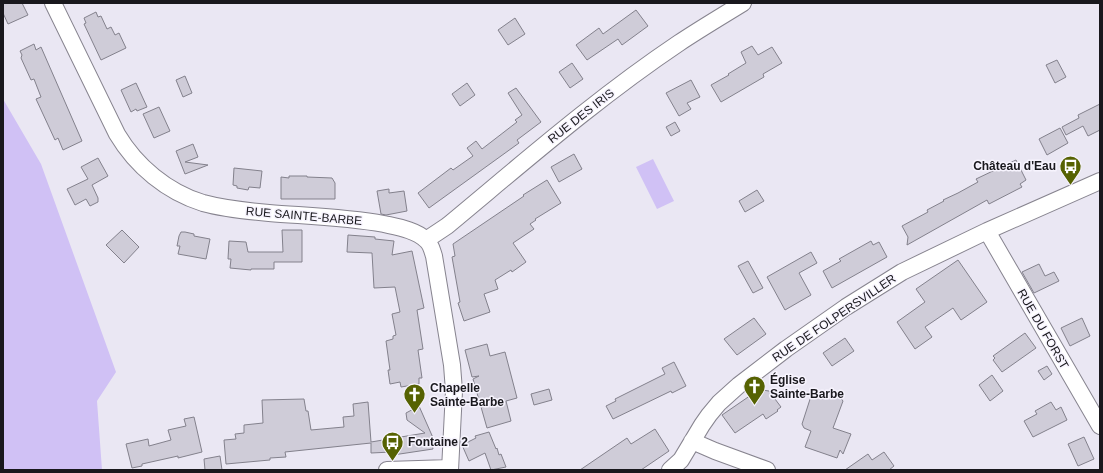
<svg xmlns="http://www.w3.org/2000/svg" width="1103" height="473" font-family="Arial,sans-serif">
<rect width="100%" height="100%" fill="#eae7f3"/>
<path fill="#d0c1f5" d="M3,99L41,164L116,372L97,401L102,470H3Z
M653,159L674,201L657,209L636,167Z"/>
<path fill="#cfccd8" stroke="#83818c" d="M3,3H22L28,15L8,24L3,13Z
M636,10L648,26L622,45L618,39L587,60L576,45L599,28L603,34Z
M96,12L98,17L101,16L107,29L111,27L115,35L119,33L126,48L101,60L84,24L86,23L84,18Z
M515,18L525,34L508,45L498,30Z
M34,44L36,50L41,47L82,141L63,150L58,138L55,140L36,99L41,97L34,79L31,80L21,58L22,55L20,51Z
M752,46L758,55L772,47L782,63L763,74L764,77L721,102L711,85L729,75L728,74L746,63L741,52Z
M1057,60L1066,77L1055,83L1046,65Z
M572,63L583,79L570,88L559,72Z
M185,76L192,93L183,97L176,80Z
M691,80L700,97L687,103L691,109L679,116L666,93Z
M136,83L147,107L137,111L136,109L131,112L121,90Z
M467,83L475,95L460,106L452,94Z
M516,88L541,122L517,140L519,143L429,208L418,193L451,168L453,170L473,156L467,148L476,141L482,149L517,122L515,120L522,115L508,93Z
M1100,104V130L1088,136L1083,126L1066,135L1062,127L1079,118L1078,115Z
M159,107L170,131L154,138L143,114Z
M675,122L680,131L671,136L666,127Z
M1060,128L1068,143L1047,155L1039,139Z
M193,144L198,157L185,162L208,165L185,174L176,151Z
M574,154L582,169L559,182L551,167Z
M98,158L108,176L92,185L98,198V202L90,206L86,199L75,205L67,189L88,179L81,167Z
M1016,160L1026,180L1020,184L1022,187L989,204L987,200L907,245L908,237L902,226L928,212L927,210L944,201L943,200L958,193L978,182L976,179Z
M234,168L262,171L260,188L249,187L248,190L237,188V186L233,185Z
M289,176H307V177L332,178L335,183V199H281V177L289,178Z
M547,180L561,203L535,219L536,220L530,224L534,229L513,243L526,262L512,272L511,270L495,280L498,289L484,294L490,312L464,321L458,303L460,302L452,257L455,256L453,244L524,196L523,195Z
M389,189V193L404,191L407,211L386,215L381,214L377,191Z
M757,190L764,201L745,212L739,201Z
M122,230L139,247L124,263L106,245Z
M282,230H302V262H274V269H251V270L230,268L231,259H228L229,241L246,242L248,252H283Z
M181,232H185L194,234V236L210,239L206,259L178,254L180,246H177L179,236Z
M348,235L375,237V239L394,241L392,255L412,251L424,308L417,310L423,349L418,350L422,378H419V384L401,387L400,382L390,384L388,370H390L386,341L393,339V336L396,335L392,314L400,312L395,287L374,288L372,253L347,252Z
M871,241L873,245L879,242L887,257L832,288L823,271L841,261L839,259Z
M811,252L817,263L799,273L811,295L785,310L767,277Z
M958,260L987,302L961,320L953,308L925,327L932,337L915,349L897,322L925,302L916,289Z
M748,261L763,288L753,293L738,266Z
M1039,264L1045,276L1054,272L1059,281L1034,293L1022,272Z
M754,318L766,334L737,355L724,339Z
M1082,318L1090,336L1070,346L1061,328Z
M1025,333L1036,348L1002,372L993,360L995,358L993,356Z
M845,338L854,351L832,366L823,353Z
M487,344L490,356L505,352L517,398L506,401L511,421L487,428L473,379L479,376L472,377L465,350Z
M674,362L686,386L672,393L671,391L613,419L606,406L616,401L615,399L665,374L662,368Z
M1047,366L1052,374L1044,380L1038,371Z
M992,375L1003,391L990,401L979,385Z
M760,386L762,390L769,391L781,407L777,410L778,411L766,419L763,414L735,433L722,415L754,393L753,390Z
M549,389L552,400L534,405L531,394Z
M813,390L820,393L827,391L839,396L843,401L833,428L851,434L843,454L840,450L837,458L805,447L811,431L804,428L802,424Z
M304,399L306,411H308L311,430L344,427L343,417L354,416L353,404L368,402L371,442L425,433L407,420L406,413L419,406L434,440L431,437L433,449L393,455L392,452L371,453V443L285,452L286,457L270,458V460L226,464L224,440L236,439L235,434L244,433V425L263,423L262,400Z
M1051,402L1056,410L1061,407L1067,420L1033,437L1024,421L1037,414L1035,411Z
M194,417L202,452L178,458V456L142,464V466L132,468L126,444L148,439L149,446L171,440L168,430L186,426L184,419Z
M655,429L669,451L641,470H580L627,438L631,444Z
M489,432L496,449L497,448L499,455L501,454L506,467L491,470L485,453L469,461L462,445L476,438L475,436Z
M1084,437L1094,459L1078,466L1068,444Z
M884,452L894,466L889,470H845L868,454L872,460Z
M220,456L222,470H205L204,459Z"/>
<g fill="none" stroke-linecap="round" stroke-linejoin="round">
<defs>
<path id="minor" d="M53,3L117,134C136,166 167,192 203,203C225,209 246,211 269,213C307,216 346,217 384,224C397,227 416,230 426,240C431,244 432,250 434,256L452,365L454,391L450,470
M987,231L1100,426
M426,240L447,226C523,163 597,98 679,43C700,29 722,16 743,3
M692,441L715,451L767,470
M387,470L450,468
M670,470L681,460L702,425L709,415L719,403L739,385L786,349L846,307L902,272L987,231L1100,181"/>
</defs>
<use href="#minor" stroke="#87848f" stroke-width="18"/>
<use href="#minor" stroke="#fff" stroke-width="16"/>
</g>
<defs>
<symbol id="bus-pin" viewBox="-11 -11 22 30"><path d="M0 17L-7.5 6A9.5 9.5 0 1 1 7.5 6Z" fill="#566202" stroke="#f7f4fe"/><path d="M-5-6H5V4H4V6H2V4H-2V6H-4V4H-5ZM-3.5-4V0h7V-4ZM-3.5 1.2v1.5H-2V1.2ZM2 1.2v1.5H3.5V1.2Z" fill="#fff"/></symbol>
<symbol id="church-pin" viewBox="-11 -11 22 30"><path d="M0 17L-7.5 6A9.5 9.5 0 1 1 7.5 6Z" fill="#566202" stroke="#f7f4fe"/><path d="M-1.2-6h2.4v3.5h3.3v2.4h-3.3V6h-2.4V-.1h-3.3v-2.4h3.3Z" fill="#fff"/></symbol>
</defs>
<g fill-rule="evenodd">
<use href="#bus-pin" x="1058" y="154" width="25" height="34"/>
<use href="#church-pin" x="742" y="374" width="25" height="34"/>
<use href="#church-pin" x="402" y="382" width="25" height="34"/>
<use href="#bus-pin" x="380" y="430" width="25" height="34"/>
</g>
<g text-anchor="middle" stroke-width="3" stroke-linejoin="round" paint-order="stroke">
<g font-size="12" fill="#19181d" stroke="#f7f4fe">
<text transform="translate(581 116) rotate(-38)" y="4">RUE DES IRIS</text>
<text transform="translate(304 216) rotate(5)" y="4">RUE SAINTE-BARBE</text>
<text transform="translate(834 318) rotate(-34)" y="4">RUE DE FOLPERSVILLER</text>
<text transform="translate(1043 329) rotate(60)" y="4">RUE DU FORST</text>
</g>
<g font-size="12" font-weight="bold" fill="#19181d" stroke="#f7f4fe" text-anchor="start">
<text x="1056" y="170" text-anchor="end">Château d'Eau</text>
<text x="770" y="384">Église<tspan x="770" dy="14">Sainte-Barbe</tspan></text>
<text x="430" y="392">Chapelle<tspan x="430" dy="14">Sainte-Barbe</tspan></text>
<text x="408" y="446">Fontaine 2</text>
</g>
</g>
<rect width="1103" height="473" fill="none" stroke="#19181d" stroke-width="8"/>
</svg>
